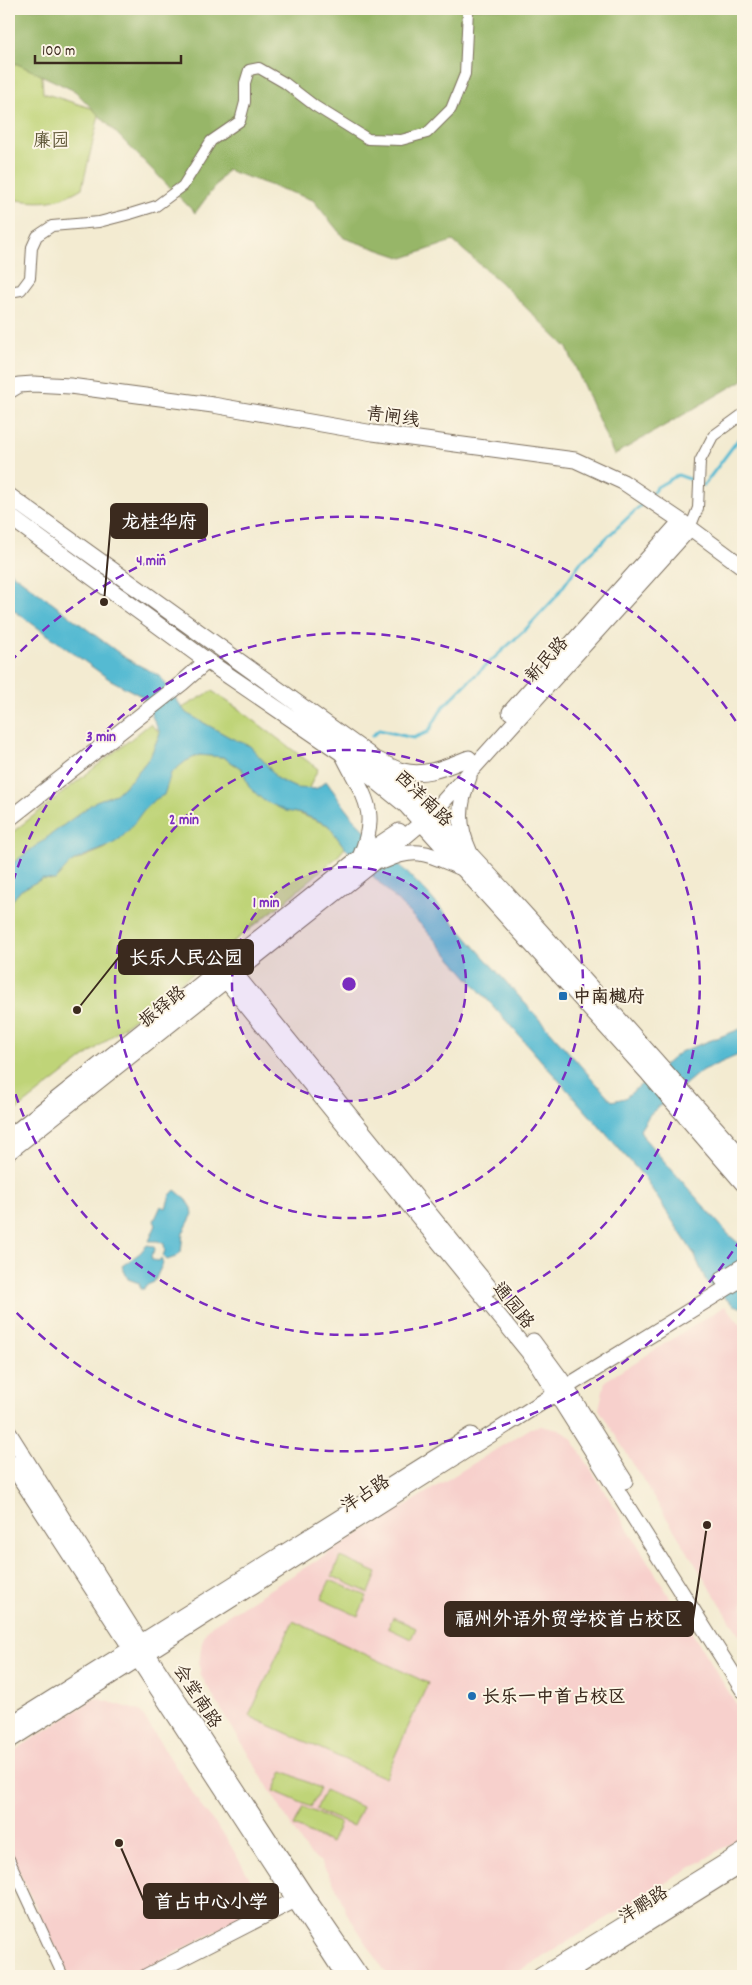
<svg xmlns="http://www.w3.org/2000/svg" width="752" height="1985" font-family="Dekko,'LXGW WenKai TC',sans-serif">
<rect width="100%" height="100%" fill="#fcf5e5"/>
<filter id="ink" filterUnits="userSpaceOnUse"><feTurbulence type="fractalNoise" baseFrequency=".02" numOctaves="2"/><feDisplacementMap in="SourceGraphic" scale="10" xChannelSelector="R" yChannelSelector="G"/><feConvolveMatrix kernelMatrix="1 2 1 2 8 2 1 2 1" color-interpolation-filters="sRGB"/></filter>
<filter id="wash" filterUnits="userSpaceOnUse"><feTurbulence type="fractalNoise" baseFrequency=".0096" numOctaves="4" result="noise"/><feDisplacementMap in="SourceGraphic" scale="20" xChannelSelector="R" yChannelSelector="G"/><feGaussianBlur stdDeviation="1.12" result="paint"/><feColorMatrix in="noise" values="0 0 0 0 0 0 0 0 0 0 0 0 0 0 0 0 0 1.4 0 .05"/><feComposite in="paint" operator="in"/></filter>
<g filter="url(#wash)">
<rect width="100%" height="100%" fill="#f3ebd1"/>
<path fill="#f7d0cc" d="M725,1306L743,1328V1641L599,1409L605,1381Z
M541,1426L563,1431L572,1439L743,1715V1836L511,1976H388L346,1912L336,1887L321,1862L307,1852L201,1676L199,1664L202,1642L206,1632L212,1625L531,1428Z
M96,1698L140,1711L203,1809L225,1836L265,1904L133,1976H69L9,1850V1754Z"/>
<path fill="#bfd478" stroke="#7d7f4b" d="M41,63L43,93L100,111L82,188C54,205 40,203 9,199V64Z
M212,691L240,710L318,769L297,813L328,825L345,848L337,857L283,903L9,1116V904L21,890L42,879L55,880L70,863L106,848L132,825L141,811L155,799L164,794L171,773L186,761L199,755L223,757L242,769L249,787L263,800L286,811L296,788L277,779L267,765L250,746L231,738L186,713L182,708Z
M150,724L160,733L150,757L133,778L116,794L96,801L9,866V835Z
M340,1557L377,1573L369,1593L332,1576Z
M330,1580L367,1596L358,1616L321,1599Z
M393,1617L416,1628L411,1639L388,1628Z
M293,1621L428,1683L385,1778L249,1716Z
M283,1771L320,1788L311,1807L274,1791Z
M325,1790L362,1807L353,1826L316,1810Z
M303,1807L340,1823L331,1843L294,1826Z"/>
<path fill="#97b668" stroke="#697043" d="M9,9H743V380L614,455L567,348L499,281L453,241L403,258L344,238L313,200L227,170L195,213L75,91L9,60Z"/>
<path fill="#54bad2" stroke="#487278" d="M9,571L127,659L160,676L186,713L231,738L250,746L267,765L277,779L296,788L316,789L326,781L353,818L427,893L612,1101L625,1098L680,1052L743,1028V1053L701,1071L650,1114L640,1130L644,1138L729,1235L743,1247V1308L733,1305L706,1281L694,1254L644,1177L425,929L345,848L328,825L302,814L286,811L263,800L249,787L242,769L223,757L199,755L186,761L171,773L164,795C141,805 140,820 123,836C109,850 87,852 71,863C65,868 60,875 55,880L42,879L21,890L9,904V866L96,801L116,794L133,778L150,757L160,733L143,697L109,679L9,607Z
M175,1190L187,1200L192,1208L193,1214L183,1233L181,1252L176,1257L167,1260L163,1256L165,1250L164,1244L158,1241H149L156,1225L154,1221L161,1206L166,1208L170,1195Z
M147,1245L154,1246L155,1250L151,1256L152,1260L159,1261L161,1258L163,1263L154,1282L145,1286L144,1289H140L139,1283L128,1279L122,1266L140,1253Z"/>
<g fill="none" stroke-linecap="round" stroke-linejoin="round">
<path stroke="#54bad2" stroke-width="3" d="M704,485L743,433
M653,492L657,487L678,475L692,480
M372,736L379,730L413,738L428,732L443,707L470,680L526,629L555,598L580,563L641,505"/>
</g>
</g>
<g filter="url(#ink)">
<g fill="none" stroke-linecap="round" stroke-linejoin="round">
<defs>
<path id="street" d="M9,292L21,290L30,278L32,247L37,236L52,226L99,222L130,214L156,206L183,186L211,141L240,121L245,102V83L249,70L259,68L285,83L315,106L368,139L401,140L427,133L451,109L465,74L468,9
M690,528L698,508L700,461L713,436L743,414
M9,1859L63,1976"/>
<path id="secondary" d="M9,391L19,385L33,384L70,386L213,405L373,433L575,460L623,482L681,521L743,567
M510,712L681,521
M342,753C362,795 381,809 360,857
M378,760C386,764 395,769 403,771C426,777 448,766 469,758
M469,777C458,807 457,824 470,853
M9,819L182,683L207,661
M384,861C419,845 430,855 464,869
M229,966L490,1288
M219,972L534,1359L743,1690
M9,1137L360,857L399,831
M9,1152L369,867L431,815L690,528
M722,1279L743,1266
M533,1341L561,1379L625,1481
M9,1433L148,1654L305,1894L361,1976
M9,1461L344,1976
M9,1725L471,1435
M9,1741L566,1387L743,1278
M147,1976L301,1897
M540,1976L743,1851
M564,1976L743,1864"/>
<path id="primary" d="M9,496L368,754C430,809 486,871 542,933C609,1008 676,1083 743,1159
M9,516L207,661L342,753L406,805L649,1074L743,1183"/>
</defs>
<use href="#street" stroke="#7b6e5d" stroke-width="12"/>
<use href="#secondary" stroke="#7b6e5d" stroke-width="17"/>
<use href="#primary" stroke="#7b6e5d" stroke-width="18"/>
<use href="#street" stroke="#fff" stroke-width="10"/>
<use href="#secondary" stroke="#fff" stroke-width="15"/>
<use href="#primary" stroke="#fff" stroke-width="16"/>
</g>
</g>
<circle cx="349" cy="984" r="117" fill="#7b2cbf" fill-opacity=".12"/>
<g fill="none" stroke="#7b2cbf" stroke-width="2.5" stroke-dasharray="9 6">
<circle cx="349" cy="984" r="117"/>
<circle cx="349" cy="984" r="234"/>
<path d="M9 896A351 351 0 1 1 9 1072"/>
<path d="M741 1239A468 468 0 0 1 10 1306M10 662A468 468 0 0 1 741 729"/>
</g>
<g fill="#1f6fb2" stroke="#fcf5e5" stroke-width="2">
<rect x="558" y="991" width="10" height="10" rx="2.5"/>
<circle cx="472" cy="1696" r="5"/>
</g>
<g text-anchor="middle" stroke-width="4" stroke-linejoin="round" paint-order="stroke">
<g font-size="18" fill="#5c5434" stroke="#fcf5e5">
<text x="51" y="146">廉园</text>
</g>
<g font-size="18" fill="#3b2a1e" stroke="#fcf5e5">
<text transform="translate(393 416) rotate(8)" y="6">青闸线</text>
<text transform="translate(546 659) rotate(-48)" y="6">新民路</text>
<text transform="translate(424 798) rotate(44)" y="6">西洋南路</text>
<text transform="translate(162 1006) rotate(-39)" y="6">振铎路</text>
<text transform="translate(514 1305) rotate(51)" y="6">通园路</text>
<text transform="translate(365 1493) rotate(-33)" y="6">洋占路</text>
<text transform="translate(198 1696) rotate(57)" y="6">会堂南路</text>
<text transform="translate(643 1904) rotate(-32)" y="6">洋鹏路</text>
</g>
<g font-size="18" font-weight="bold" fill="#3b2a1e" stroke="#fcf5e5" text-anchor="start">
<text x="573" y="1002">中南樾府</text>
<text x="482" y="1702">长乐一中首占校区</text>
</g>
</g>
<circle cx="349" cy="984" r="8" fill="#7b2cbf" stroke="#fcf5e5" stroke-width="2.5"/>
<g font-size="15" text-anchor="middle" font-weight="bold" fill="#7b2cbf" stroke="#fcf5e5" stroke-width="4" stroke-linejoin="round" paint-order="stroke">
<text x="151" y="565">4 min</text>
<text x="101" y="741">3 min</text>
<text x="184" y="824">2 min</text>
<text x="266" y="907">1 min</text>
</g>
<path fill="none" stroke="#3b2a1e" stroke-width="2" d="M104 602L111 521M77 1010L119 957M707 1525L693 1619M119 1843L144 1901"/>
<g fill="#3b2a1e" stroke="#fcf5e5" stroke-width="2">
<circle cx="104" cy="602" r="5"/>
<circle cx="77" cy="1010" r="5"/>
<circle cx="707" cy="1525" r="5"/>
<circle cx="119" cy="1843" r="5"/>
</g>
<g fill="#3b2a1e" stroke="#3b2a1e" stroke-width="2">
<rect x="111" y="504" width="96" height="34" rx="5"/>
<rect x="119" y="940" width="134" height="34" rx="5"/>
<rect x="445" y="1602" width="248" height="34" rx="5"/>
<rect x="144" y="1884" width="134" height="34" rx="5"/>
</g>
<g font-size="19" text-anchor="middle" font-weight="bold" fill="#fff">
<text x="159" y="528">龙桂华府</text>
<text x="186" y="964">长乐人民公园</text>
<text x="569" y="1625">福州外语外贸学校首占校区</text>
<text x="211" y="1908">首占中心小学</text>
</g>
<rect width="752" height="1985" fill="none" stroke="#fcf5e5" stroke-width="30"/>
<path d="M35 55v8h146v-8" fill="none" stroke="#3b2a1e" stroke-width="2.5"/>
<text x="42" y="55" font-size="15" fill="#3b2a1e" stroke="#fcf5e5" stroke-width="4" paint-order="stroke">100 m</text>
</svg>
